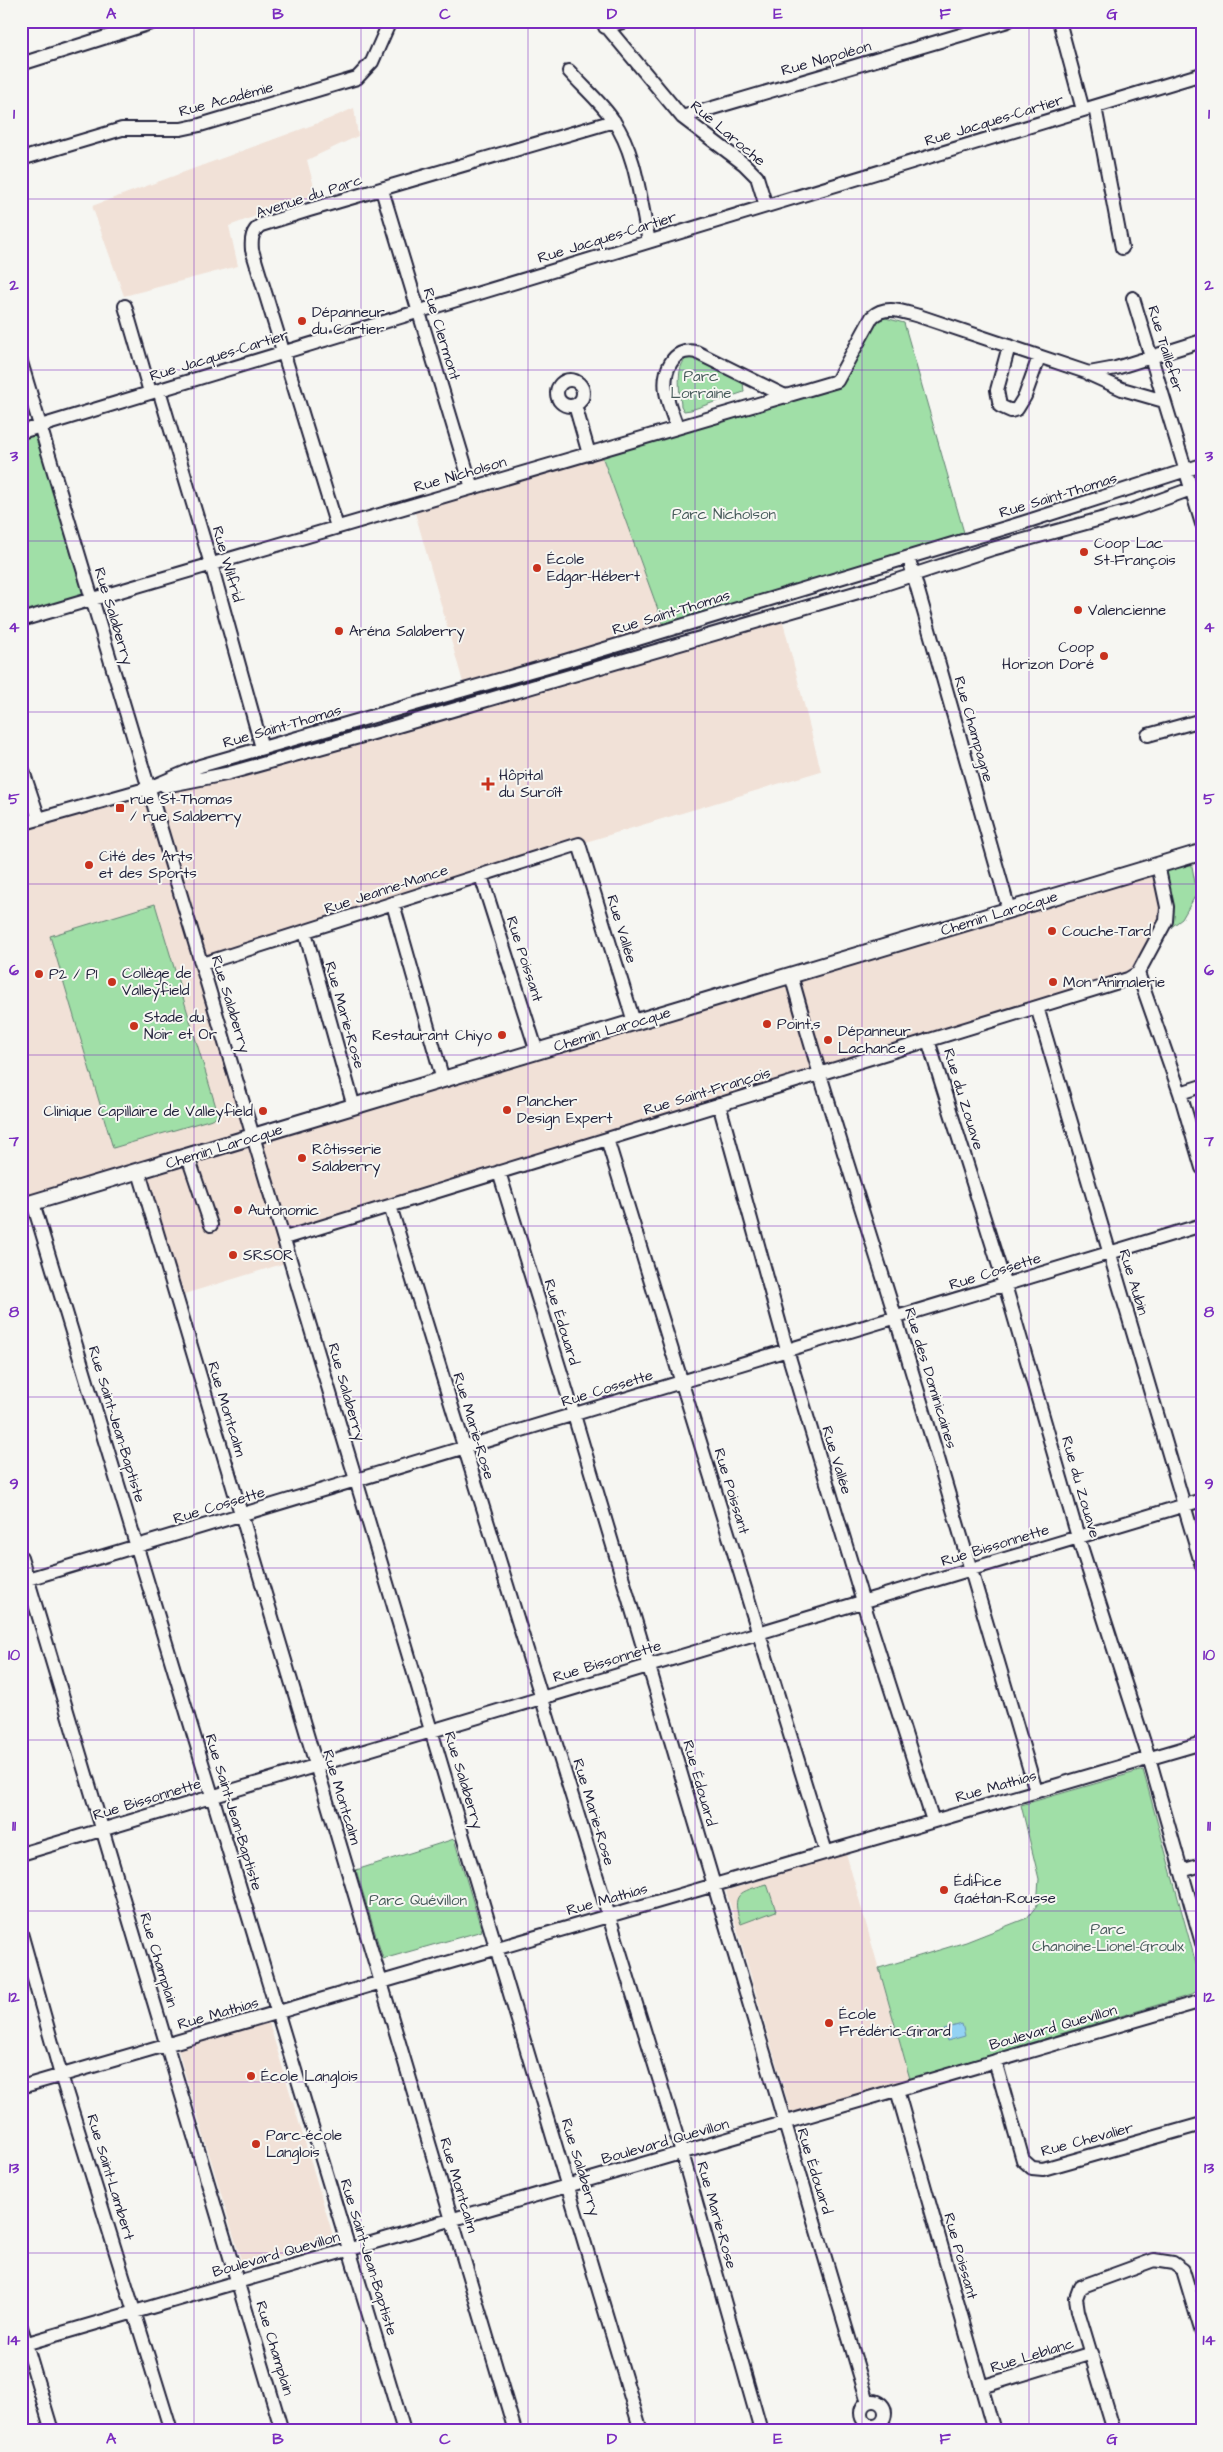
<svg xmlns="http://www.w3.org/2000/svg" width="1223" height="2452" font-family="'Architects Daughter',sans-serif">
<rect width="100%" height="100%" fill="#f6f6f2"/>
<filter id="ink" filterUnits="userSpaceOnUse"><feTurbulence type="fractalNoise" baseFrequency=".02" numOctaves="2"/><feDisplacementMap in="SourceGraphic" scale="10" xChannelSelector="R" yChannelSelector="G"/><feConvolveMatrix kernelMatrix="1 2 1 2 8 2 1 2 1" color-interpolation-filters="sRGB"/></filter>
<g filter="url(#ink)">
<path fill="#f1e1d7" d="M354,108L358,136L307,160L316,194L229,226L238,266L124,296L92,206L329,119Z
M602,456L664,626L464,686L414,509Z
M782,618L821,771L579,844L202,964L153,797Z
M147,792L249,1135L21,1204V828Z
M1162,870L1171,906L1170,928L1151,964L1138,973L287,1233L295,1260L181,1295L147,1177Z
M846,1853L910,2079L791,2113L726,1891Z
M267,2016L335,2242L243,2267L177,2047Z"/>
<path fill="#a0dfa7" stroke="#618071" d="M872,317H882L904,323L965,536L664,626L602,456L839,385Z
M691,356L743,382L744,392L691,410L684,411L681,406C680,392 674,361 691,356Z
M41,426L92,598L21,620V432Z
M1191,861L1197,893L1182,919L1170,928L1171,906L1162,870Z
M155,904L219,1117L113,1148L50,936Z
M1143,1770L1201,1982L1198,1990L1191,1995L910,2079L879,1968L966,1942L1027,1918L1037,1905L1039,1879L1021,1805Z
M454,1839L482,1931L383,1959L356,1870Z
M767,1884L776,1911L741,1924C730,1893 739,1892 767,1884Z"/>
<path fill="#93d2f4" stroke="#668caa" d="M962,2024L965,2036L947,2041L944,2029Z"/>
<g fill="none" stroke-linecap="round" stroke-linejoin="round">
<defs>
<path id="minor" d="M602,21L682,117L744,164L757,177L766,206
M1059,21L1083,110
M605,27L626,21
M21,64L157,21
M569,71C584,88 601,102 613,120C637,154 640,202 649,241
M1095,107L1122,248
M682,117L1008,21
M21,159L122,129H181L200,125L357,78L372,62L390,21
M382,190L472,488
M1133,298L1202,524
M125,306L150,392
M1009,346L997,390L1000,406L1011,411L1017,409L1025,396L1039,357
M21,362L641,2431
M1089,374L1122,389L1164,401
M557 393a13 13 0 1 1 26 0a13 13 0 1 1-26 0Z
M159,390L211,564L262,748
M575,405L589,454
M677,427C673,416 668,404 666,392C663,372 672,347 696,352L787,397
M21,432L1202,74
M337,527L252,250C251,239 252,231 261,225L309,210L614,121
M911,566L1009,910
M21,620L837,381L872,317C885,304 904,312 919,316L1089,373L1116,368L1202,341
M1148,735L1202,720
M21,765L39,819
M165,786L226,774L377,732L879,586L992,549L1133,510L1202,485
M21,824L149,788L200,766L565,661L1022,523L1202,465
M1158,865L1167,907L1166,921L1138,973L1180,1093L1202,1168
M481,876L537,1052
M393,904L443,1080
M305,932L354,1107
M202,964L579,844L634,1022
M791,975C823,1091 861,1205 896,1319C944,1476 990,1634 1036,1791
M1037,1007L1202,1566
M928,1040L1005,1285L1078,1537L1149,1758L1202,1943
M1180,1093L1202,1086
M719,1104L787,1350L863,1602L933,1821
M607,1139L826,1852
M188,1157L211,1225
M139,1172L515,2431
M499,1172L574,1415L868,2402
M33,1203L404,2431
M390,1206L682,2153L761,2431
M285,1238L1128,979L1138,973
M21,1557L282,2431
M21,1581L1202,1225
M21,1854L1202,1500
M1181,1871L1202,1865
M21,1933L61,2075L171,2431
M995,2061L1023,2160L1032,2168L1043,2169L1202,2124
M21,2087L1202,1743
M897,2090L994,2431
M21,2327L52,2431
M21,2345L1202,2001
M981,2387L1092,2353
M861 2413a12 12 0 1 1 24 0a12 12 0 1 1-24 0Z
M1114,2431L1078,2311L1076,2298L1080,2287L1154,2260L1173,2263L1183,2270L1202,2333"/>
<path id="major" d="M21,1206L1202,852"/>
</defs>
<use href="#minor" stroke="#22223b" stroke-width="16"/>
<use href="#major" stroke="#22223b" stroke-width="19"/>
<use href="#minor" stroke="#f6f6f2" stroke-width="12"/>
<use href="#major" stroke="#f6f6f2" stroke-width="15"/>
</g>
</g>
<path fill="none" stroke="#7b2cbf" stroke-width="1" stroke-opacity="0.55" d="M194,21V2431M361,21V2431M528,21V2431M695,21V2431M862,21V2431M1029,21V2431M21,199H1202M21,370H1202M21,541H1202M21,712H1202M21,884H1202M21,1055H1202M21,1226H1202M21,1397H1202M21,1568H1202M21,1740H1202M21,1911H1202M21,2082H1202M21,2253H1202"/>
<g fill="#c8321e" stroke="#f6f6f2" stroke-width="2">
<circle cx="302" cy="321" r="5"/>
<circle cx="1084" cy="552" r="5"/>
<circle cx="537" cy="568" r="5"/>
<circle cx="1078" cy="610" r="5"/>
<circle cx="339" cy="631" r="5"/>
<circle cx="1104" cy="656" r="5"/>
<path d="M485.5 776.5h5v5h5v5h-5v5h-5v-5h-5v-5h5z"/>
<rect x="115" y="803" width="10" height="10" rx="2.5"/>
<circle cx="89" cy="865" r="5"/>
<circle cx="1052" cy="931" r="5"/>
<circle cx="39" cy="974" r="5"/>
<circle cx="112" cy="982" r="5"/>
<circle cx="1053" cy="982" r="5"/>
<circle cx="767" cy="1024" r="5"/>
<circle cx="134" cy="1026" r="5"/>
<circle cx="502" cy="1035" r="5"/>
<circle cx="828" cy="1040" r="5"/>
<circle cx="507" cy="1110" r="5"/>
<circle cx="263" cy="1111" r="5"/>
<circle cx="302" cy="1158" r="5"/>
<circle cx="238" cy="1210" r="5"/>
<circle cx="233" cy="1255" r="5"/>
<circle cx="944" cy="1890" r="5"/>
<circle cx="829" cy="2023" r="5"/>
<circle cx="251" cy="2076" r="5"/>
<circle cx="256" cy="2144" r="5"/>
</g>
<g text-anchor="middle" stroke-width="4" stroke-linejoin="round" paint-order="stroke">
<g font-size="15" fill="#22223b" stroke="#f6f6f2">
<text transform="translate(826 58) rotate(-16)" y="5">Rue Napoléon</text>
<text transform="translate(226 99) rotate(-15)" y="5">Rue Académie</text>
<text transform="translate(994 120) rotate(-17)" y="5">Rue Jacques-Cartier</text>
<text transform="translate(728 133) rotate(40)" y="5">Rue Laroche</text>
<text transform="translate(309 196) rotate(-18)" y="5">Avenue du Parc</text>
<text transform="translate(607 237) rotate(-17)" y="5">Rue Jacques-Cartier</text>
<text transform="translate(442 334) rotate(73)" y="5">Rue Clermont</text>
<text transform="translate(1166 349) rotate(73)" y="5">Rue Taillefer</text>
<text transform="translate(219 355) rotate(-17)" y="5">Rue Jacques-Cartier</text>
<text transform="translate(460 474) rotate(-16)" y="5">Rue Nicholson</text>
<text transform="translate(1058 495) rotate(-17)" y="5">Rue Saint-Thomas</text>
<text transform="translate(228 564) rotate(74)" y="5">Rue Wilfrid</text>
<text transform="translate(671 612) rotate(-17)" y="5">Rue Saint-Thomas</text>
<text transform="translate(114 616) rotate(73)" y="5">Rue Salaberry</text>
<text transform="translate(282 726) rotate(-16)" y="5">Rue Saint-Thomas</text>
<text transform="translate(974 729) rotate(74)" y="5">Rue Champagne</text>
<text transform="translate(386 889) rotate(-18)" y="5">Rue Jeanne-Mance</text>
<text transform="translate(999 913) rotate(-17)" y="5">Chemin Larocque</text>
<text transform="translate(622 929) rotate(73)" y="5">Rue Vallée</text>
<text transform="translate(525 959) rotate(72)" y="5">Rue Poissant</text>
<text transform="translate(231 1004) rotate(73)" y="5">Rue Salaberry</text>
<text transform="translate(345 1015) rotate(74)" y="5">Rue Marie-Rose</text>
<text transform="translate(612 1029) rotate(-17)" y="5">Chemin Larocque</text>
<text transform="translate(707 1091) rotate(-17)" y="5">Rue Saint-François</text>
<text transform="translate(964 1099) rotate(73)" y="5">Rue du Zouave</text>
<text transform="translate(224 1146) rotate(-17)" y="5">Chemin Larocque</text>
<text transform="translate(995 1271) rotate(-17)" y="5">Rue Cossette</text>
<text transform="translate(1134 1282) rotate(73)" y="5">Rue Aubin</text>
<text transform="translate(562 1322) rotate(73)" y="5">Rue Édouard</text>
<text transform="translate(931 1378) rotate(73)" y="5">Rue des Dominicaines</text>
<text transform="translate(607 1388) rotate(-17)" y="5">Rue Cossette</text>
<text transform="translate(347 1392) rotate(74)" y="5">Rue Salaberry</text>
<text transform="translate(227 1409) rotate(73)" y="5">Rue Montcalm</text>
<text transform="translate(117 1424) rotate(73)" y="5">Rue Saint-Jean-Baptiste</text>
<text transform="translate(474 1426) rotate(73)" y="5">Rue Marie-Rose</text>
<text transform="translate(837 1460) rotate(73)" y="5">Rue Vallée</text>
<text transform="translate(1081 1487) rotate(74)" y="5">Rue du Zouave</text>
<text transform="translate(732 1491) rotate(73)" y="5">Rue Poissant</text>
<text transform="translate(219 1505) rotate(-17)" y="5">Rue Cossette</text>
<text transform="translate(995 1545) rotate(-17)" y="5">Rue Bissonnette</text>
<text transform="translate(607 1661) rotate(-17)" y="5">Rue Bissonnette</text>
<text transform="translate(464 1780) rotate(73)" y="5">Rue Salaberry</text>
<text transform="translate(700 1783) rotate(74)" y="5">Rue Édouard</text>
<text transform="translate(996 1786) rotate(-16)" y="5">Rue Mathias</text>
<text transform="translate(342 1797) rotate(73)" y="5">Rue Montcalm</text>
<text transform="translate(147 1799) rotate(-17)" y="5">Rue Bissonnette</text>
<text transform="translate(234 1812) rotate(73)" y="5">Rue Saint-Jean-Baptiste</text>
<text transform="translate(594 1812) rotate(73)" y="5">Rue Marie-Rose</text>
<text transform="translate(607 1899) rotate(-16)" y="5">Rue Mathias</text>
<text transform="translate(159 1960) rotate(73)" y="5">Rue Champlain</text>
<text transform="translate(218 2013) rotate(-16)" y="5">Rue Mathias</text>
<text transform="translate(1053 2027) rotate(-16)" y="5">Boulevard Quevillon</text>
<text transform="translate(1087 2139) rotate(-15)" y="5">Rue Chevalier</text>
<text transform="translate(665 2141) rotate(-16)" y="5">Boulevard Quevillon</text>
<text transform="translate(581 2167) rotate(73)" y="5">Rue Salaberry</text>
<text transform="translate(815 2171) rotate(73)" y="5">Rue Édouard</text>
<text transform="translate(111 2177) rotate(73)" y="5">Rue Saint-Lambert</text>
<text transform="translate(459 2185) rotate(73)" y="5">Rue Montcalm</text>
<text transform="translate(717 2215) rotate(74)" y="5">Rue Marie-Rose</text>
<text transform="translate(276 2254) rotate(-16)" y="5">Boulevard Quevillon</text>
<text transform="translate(961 2256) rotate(74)" y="5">Rue Poissant</text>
<text transform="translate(369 2257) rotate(73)" y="5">Rue Saint-Jean-Baptiste</text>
<text transform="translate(275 2348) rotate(73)" y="5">Rue Champlain</text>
<text transform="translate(1032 2355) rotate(-17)" y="5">Rue Leblanc</text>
</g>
<g font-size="15" fill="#22223b" stroke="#f6f6f2" text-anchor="start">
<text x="312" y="317">Dépanneur<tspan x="312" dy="17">du Cartier</tspan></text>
<text x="1094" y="548">Coop Lac<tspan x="1094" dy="17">St-François</tspan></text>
<text x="547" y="564">École<tspan x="547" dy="17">Edgar-Hébert</tspan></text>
<text x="1088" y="615">Valencienne</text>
<text x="349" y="636">Aréna Salaberry</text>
<text x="1094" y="652" text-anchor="end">Coop<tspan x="1094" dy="17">Horizon Doré</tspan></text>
<text x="499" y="780">Hôpital<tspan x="499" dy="17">du Suroît</tspan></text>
<text x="130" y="804">rue St-Thomas<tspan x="130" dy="17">/ rue Salaberry</tspan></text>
<text x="99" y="861">Cité des Arts<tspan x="99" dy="17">et des Sports</tspan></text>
<text x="1062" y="936">Couche-Tard</text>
<text x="122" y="978">Collège de<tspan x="122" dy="17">Valleyfield</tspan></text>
<text x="49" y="979">P2 / P1</text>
<text x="1063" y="987">Mon Animalerie</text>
<text x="144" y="1022">Stade du<tspan x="144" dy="17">Noir et Or</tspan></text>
<text x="777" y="1029">Point.s</text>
<text x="838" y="1036">Dépanneur<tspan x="838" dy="17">Lachance</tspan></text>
<text x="492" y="1040" text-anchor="end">Restaurant Chiyo</text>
<text x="517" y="1106">Plancher<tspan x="517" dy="17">Design Expert</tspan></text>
<text x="253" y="1116" text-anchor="end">Clinique Capillaire de Valleyfield</text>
<text x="312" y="1154">Rôtisserie<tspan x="312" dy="17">Salaberry</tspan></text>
<text x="248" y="1215">Autonomic</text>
<text x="243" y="1260">SRSOR</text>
<text x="954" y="1886">Édifice<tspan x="954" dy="17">Gaétan-Rousse</tspan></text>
<text x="839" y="2019">École<tspan x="839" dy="17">Frédéric-Girard</tspan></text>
<text x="261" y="2081">École Langlois</text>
<text x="266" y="2140">Parc-école<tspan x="266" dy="17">Langlois</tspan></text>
</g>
<g font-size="15" fill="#485b5b" stroke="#f6f6f2">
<text x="701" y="381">Parc<tspan x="701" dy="17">Lorraine</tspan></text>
<text x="724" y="519">Parc Nicholson</text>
<text x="418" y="1905">Parc Quévillon</text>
<text x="1108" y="1934">Parc<tspan x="1108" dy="17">Chanoine-Lionel-Groulx</tspan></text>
</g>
</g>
<rect width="1223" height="2452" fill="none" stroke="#f6f6f2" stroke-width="55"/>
<rect x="28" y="28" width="1168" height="2396" fill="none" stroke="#7b2cbf" stroke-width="2"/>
<g font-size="16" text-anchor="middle" font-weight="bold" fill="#7b2cbf">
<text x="111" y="19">A</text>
<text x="278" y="19">B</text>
<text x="445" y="19">C</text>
<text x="612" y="19">D</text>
<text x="778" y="19">E</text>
<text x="945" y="19">F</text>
<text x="1112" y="19">G</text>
<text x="14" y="119">1</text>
<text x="1209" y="119">1</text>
<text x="14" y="290">2</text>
<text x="1209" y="290">2</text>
<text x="14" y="461">3</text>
<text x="1209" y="461">3</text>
<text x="14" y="632">4</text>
<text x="1209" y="632">4</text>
<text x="14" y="804">5</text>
<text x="1209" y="804">5</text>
<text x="14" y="975">6</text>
<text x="1209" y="975">6</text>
<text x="14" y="1146">7</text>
<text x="1209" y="1146">7</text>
<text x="14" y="1317">8</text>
<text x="1209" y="1317">8</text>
<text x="14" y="1489">9</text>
<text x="1209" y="1489">9</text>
<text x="14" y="1660">10</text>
<text x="1209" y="1660">10</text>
<text x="14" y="1831">11</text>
<text x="1209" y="1831">11</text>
<text x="14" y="2002">12</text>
<text x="1209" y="2002">12</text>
<text x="14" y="2173">13</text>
<text x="1209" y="2173">13</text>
<text x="14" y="2345">14</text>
<text x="1209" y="2345">14</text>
<text x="111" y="2444">A</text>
<text x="278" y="2444">B</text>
<text x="445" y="2444">C</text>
<text x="612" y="2444">D</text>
<text x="778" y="2444">E</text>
<text x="945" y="2444">F</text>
<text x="1112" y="2444">G</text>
</g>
</svg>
